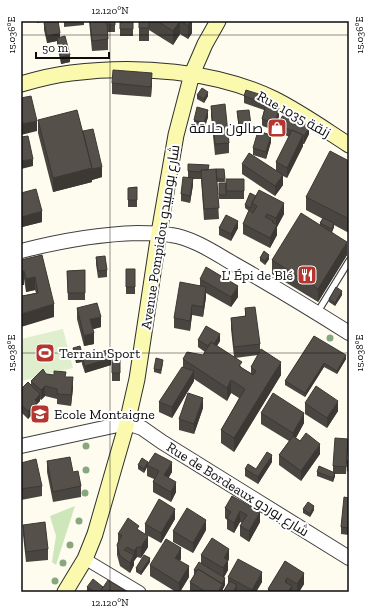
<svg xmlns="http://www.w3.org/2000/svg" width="370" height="613" font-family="'Zilla Slab',Cairo,serif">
<rect width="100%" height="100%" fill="#fefcef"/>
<path fill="#cde6ba" d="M75,506L56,565L52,562L56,536L50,516Z"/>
<path fill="#dfeecc" d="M63,329L73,368L21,381V339Z"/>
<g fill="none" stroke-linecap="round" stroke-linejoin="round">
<defs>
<path id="service" d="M317,313L349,261"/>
<path id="minor" d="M85,559L140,592"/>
<path id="tertiary" d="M21,251C60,241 98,234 138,233C149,233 160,233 171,235C193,238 215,253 234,264C273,286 311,309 349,333
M21,446L127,423L142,428L162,442L349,558"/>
<path id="secondary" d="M21,84C38,79 54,75 71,73C136,65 215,70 274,99C300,112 324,129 349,145
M65,592L85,559L95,534L127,423L137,379L159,233L176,135L192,74L205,44L218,21"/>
</defs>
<use href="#service" stroke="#404040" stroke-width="8"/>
<use href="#minor" stroke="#404040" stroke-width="13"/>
<use href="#tertiary" stroke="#404040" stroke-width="16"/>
<use href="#secondary" stroke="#2f2f2f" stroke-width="17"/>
<use href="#service" stroke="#fff" stroke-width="5.5"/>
<use href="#minor" stroke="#fff" stroke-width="11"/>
<use href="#tertiary" stroke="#fff" stroke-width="14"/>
<use href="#secondary" stroke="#faf9ae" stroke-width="15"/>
</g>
<g fill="#88a77e">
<circle cx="330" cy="338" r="3.5"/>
<circle cx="86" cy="446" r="3.5"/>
<circle cx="86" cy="470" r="3.5"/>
<circle cx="85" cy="493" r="3.5"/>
<circle cx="79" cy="521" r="3.5"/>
<circle cx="70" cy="545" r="3.5"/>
<circle cx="63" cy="563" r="3.5"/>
<circle cx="55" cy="581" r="3.5"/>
</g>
<path fill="#494540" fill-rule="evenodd" d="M37,21H45L37,23Z
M64,21H84V25L64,27Z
M89,21H115V32H108V50L92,51Z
M120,21H133V36H120Z
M139,21H192V33L188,39L180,34L173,45L149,30V41H139Z
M44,23L60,37L70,62L61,64L57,45V41L47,43L44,30Z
M112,83H152L151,97L112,94Z
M246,90L267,105L279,116L275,130L262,126V119L264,110L244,103V96Z
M197,95L208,96L204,103L197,99Z
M211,106L229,143V153L215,155L211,116Z
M237,111L251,125V132L239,133Z
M208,117L204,130L194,127V120Z
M38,120L83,131L102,177L92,180V182L53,192L38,133Z
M278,124L309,134L304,144H303V146L287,178L283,176V185L275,196L242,174V164L276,171V162L289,137L278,131Z
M271,142L266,159L253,155V148Z
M349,161V233L334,225V227L332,232L347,255L318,302L272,274V260L320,225V223L323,219L306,210V197Z
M224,169L225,182H217L219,219L204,220L201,179H193V185L190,203L181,201V194L188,177V171Z
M244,179V199H219V183H226Z
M137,187V207H128V188Z
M21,193L42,222L22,227L21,225Z
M250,193L284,214L277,227V235L270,248L243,234V224L249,211L245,208V205Z
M219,228H238L231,241L219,235Z
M42,255L54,317L22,296L36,293L35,290L26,292L21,260Z
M96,257L107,270V277L98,278L96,264Z
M260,258L269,259L265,265L260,261Z
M126,269H135V294H126Z
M85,270V300H68L67,271Z
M200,279L238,297L231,307L206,293V297L203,317L192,315L190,331L174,328V318L200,285Z
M342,295L335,306L329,302V299Z
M77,308L101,327L93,329L94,344L84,346L77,319Z
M245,308L260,344V352L281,375L234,452L221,443V430L239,398L231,393L227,401L194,379V381L172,418L159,412V402L183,367V359L203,355L205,352L198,347V340L220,341L217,346L234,357L231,329V318L245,316ZM258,355L251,367V373L242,368L235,358Z
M314,336L346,359L337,374L324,367L305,397L285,385V381Z
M73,348L83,357L111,365L85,373L82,364V362L76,363L73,351Z
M112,354H120V381H112Z
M163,363L161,374L154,372V369Z
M46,374L66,377L73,388L71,406L57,404V399L45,396L41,400L40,399V401L37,404V409L28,419L21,412V389L31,386V381Z
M305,403L338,411L327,428L305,414Z
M203,408L194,434L179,430V419Z
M261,413L304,423L296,438L320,454L301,481L279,465V455L289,441L261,424Z
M349,415V427H348V416Z
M348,446L346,474H335V476L333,482L317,476V472H333V466Z
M349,456V472L347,471V464Z
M47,461L73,472L81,486V497L53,502L47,472Z
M272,462L258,484L245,476V469H256Z
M21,463L42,486V496L21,500Z
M148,464L172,472L168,478L176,492L171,502L153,492V482L154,479L147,476V467L144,473L138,469V465Z
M232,496L260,522L249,542L240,536V526L242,523L240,522L234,533L227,529V520L225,518V508Z
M349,498V535L341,534V527Z
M303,509L314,510L310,517L303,513Z
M175,519L161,543L145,534V524Z
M23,525L48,549V560L26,562L23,535Z
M206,530L193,553L173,542V531Z
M139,531L148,547L141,558L137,557L134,561V565L130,573L120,566L117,555V545L118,541V534Z
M201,555L229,559L228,561V570L224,577L225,585L223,589V592H190V582L194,575V570L201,564Z
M181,559L180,561L189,577L180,592H176L150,576V565Z
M285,561L304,584L299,592H293L292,591V592H268V589Z
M150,562L141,575L136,572V568Z
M228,577L262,582L256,592H223L228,583Z
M87,587H103L127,592H87Z"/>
<path fill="#3c3834" d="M180,21V34L173,45V31Z
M191,21H192V33L188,39V26Z
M60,33V40L57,38V41L47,43V36Z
M70,55V62L61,64V57Z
M152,73V83L151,97V87Z
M208,92V96L204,103V99Z
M268,97V105L266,111V104Z
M279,108V116L275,130V123Z
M208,110V117L204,130V123Z
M37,121V131L21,135V124Z
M309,126V134L304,144V137Z
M271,135V142L266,159V152Z
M303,135V146L287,178V168Z
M33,159V166L21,169V161Z
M102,167V177L92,180V182L53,192V178L92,168Z
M283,175V185L275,196V186Z
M193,178V185L190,203V196Z
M284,203V214L277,227V235L270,248V238L276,225V218Z
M42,211V222L22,227V217Z
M238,221V228L231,241V234Z
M334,223V227L332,232V229Z
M347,242V255L318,302V289Z
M269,255V259L265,265V261Z
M24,271V285H21V272Z
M35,277V290L26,292V279Z
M238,286V297L231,307V297Z
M206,287V297L203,317V307Z
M342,291V295L335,306V303Z
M54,304V317L21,327V314Z
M192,305V315L190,331V321Z
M101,317V327L90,330V319Z
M94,333V344L84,346V336Z
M220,334V341L211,355V348Z
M346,355V359L337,374V371Z
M82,358V362L76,363V360Z
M111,358V365L85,373V366Z
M281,362V375L234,452V438Z
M324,363V367L305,397V393Z
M194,371V381L172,418V407Z
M73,377V388L71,406V395Z
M231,380V393L227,401V388Z
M45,386V396L41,400V390Z
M40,394V401L37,404V409L28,419V411L35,400Z
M203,398V408L194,434V424Z
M338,401V411L327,428V418Z
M304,413V423L293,443V433Z
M320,444V454L301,481V471Z
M272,455V462L258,484V477Z
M148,462V466L147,465V467L144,473V469Z
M172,462V472L164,486V475Z
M335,473V476L333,482V478Z
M176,482V492L171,502V492Z
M314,506V510L310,517V514Z
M175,509V519L161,543V533Z
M240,511V522L234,533V523Z
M260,512V522L249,542V531Z
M206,520V530L193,553V543Z
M148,536V547L141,558V547Z
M137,547V557L134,561V551Z
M181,548V559L175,568V558Z
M229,549V559L228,561V570L223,579L224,558Z
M134,555V565L130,573V563Z
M150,558V562L141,575V572Z
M189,566V577L180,592H179V583Z
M262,572V582L256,592H252V590Z
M304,573V584L299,592H297V584Z
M225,578V585L223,589V592H218Z
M287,578V589L285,582Z
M237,585V592H233Z
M292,586V592H288Z"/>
<path fill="#55504a" stroke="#3c3834" d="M47,21H58L60,33L47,36L44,23Z
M90,21H107L108,39L92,41Z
M107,21H115V25H107Z
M120,21H133V29H120Z
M139,21H149V28H139Z
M157,21H180L173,31Z
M181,21H191L188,26Z
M65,36L70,55L61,57L57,38Z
M113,70L152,73L151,87L112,83Z
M202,88L208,92L204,99L197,95Z
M246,90L268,97L266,104L244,96Z
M31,96L37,121L21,124V98Z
M225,104L229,143L215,144L211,106Z
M266,105L279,108L275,123L262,119Z
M197,107L208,110L204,123L194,120Z
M77,110L92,168L53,178L38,120Z
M249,110L251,125H239L237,111Z
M284,113L309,126L304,137L303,135L292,130V131L278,124Z
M93,129L102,167L92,169L83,131Z
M292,130L303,135L287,168L276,162Z
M258,131L271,135L266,152L253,148Z
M28,136L33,159L21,161V137Z
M330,151L349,161V219L306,197Z
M249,153L283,175L275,186L242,164Z
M188,164L209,165L208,170H201V172L188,171Z
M216,169L219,208L204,209L201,170Z
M216,169H224L225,179H217Z
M183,177L193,178L190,196L181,194Z
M226,179H244V191H226Z
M219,183H226V195H219Z
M137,187V200H128V188Z
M36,189L42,211L22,217L21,215V193Z
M259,190L284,203L276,218L267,214L265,217L273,221L272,222L277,225L270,238L243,224L249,210L253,213L257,206L252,203Z
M250,193L256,196L252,203L251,208L245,205Z
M301,213L347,242L318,289L272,260Z
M226,215L238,221L231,234L219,228Z
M323,218L334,223L332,229L320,223Z
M264,251L269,255L265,261L260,258Z
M42,255L54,304L21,314V292L22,296L38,293L35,277L26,279L24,271L21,272V260Z
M105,256L107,270L98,271L96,257Z
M206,267L238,286L231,297L200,279Z
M126,269H135V287H126Z
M85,270V293H68L67,271Z
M180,282L206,287L203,307L192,305L190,321L174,318Z
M336,287L342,291L335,303L329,299Z
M97,303L101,317L90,319L94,333L84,336L77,308Z
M255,307L260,344L234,347L231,318L246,316L245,308Z
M206,326L220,334L214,344L211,342L208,346L198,340Z
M314,336L346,355L337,371L324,363L305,393L285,381Z
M211,342L242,362L239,366L253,375L256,371L251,367L261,349L281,362L234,438L221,430L245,389L231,380L227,388L183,359L187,352L203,355Z
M80,346L83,357H82V358L76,360L73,348Z
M108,350L111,358L85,366L82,357Z
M112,354H120V373H112Z
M156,358L163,360L161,370L154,369Z
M182,367L194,371L172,407L159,402Z
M43,369L46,374L54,375V371L66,372L65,377H73L71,395L57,394V389L45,386L41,390L31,381Z
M28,382L40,394L35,400L37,402L28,411L21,405V389Z
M316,386L338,401L327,418L305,403Z
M188,393L203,398L194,424L179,419Z
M273,393L304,413L293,433L261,413Z
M306,433L320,444L301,471L279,455L293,436L300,441Z
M335,438L348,439L346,467L333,466Z
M267,452L272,455L258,477L245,469L248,464L256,469Z
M155,453L172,462L164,475L176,482L171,492L153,482L159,471L147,465Z
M349,456V464H347Z
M70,457L73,472L78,471L81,486L53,492L47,461Z
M142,458L148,462L144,469L138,465Z
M36,459L42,486L21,489V463Z
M319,466L335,473L333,478L317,472Z
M232,496L260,512L249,531L240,526L247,515L240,511L234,523L227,518L231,512L225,508Z
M344,497L349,498V528L341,527Z
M159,499L175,509L161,533L145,524Z
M308,502L314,506L310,514L303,509Z
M187,508L206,520L193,543L173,531Z
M128,518L139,526L137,529L148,536L141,547H137L134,551L127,547L124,550L134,555L130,563L120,556L117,545L122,535L118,534Z
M45,522L48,549L26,552L23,525Z
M212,538L229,549L224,558L228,560L223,568L201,555Z
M166,539L181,548L175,558L189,566L179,583L150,565Z
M144,555L150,558L141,572L136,568Z
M238,559L262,572L252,590L228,577Z
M285,561L304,573L297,584L287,578L285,582L292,586L288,592H273L268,589Z
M199,562L225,578L222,584L198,569L197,571L194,570Z
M198,569L223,584L218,592H206L190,582Z
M93,579L103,587L100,592H95L87,587Z
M108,580L127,592H100Z
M230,581L237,585L233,592H223Z"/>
<path fill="none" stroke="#0d0d0d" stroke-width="1" stroke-opacity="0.45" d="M110,21V592M21,35H349M21,353H349"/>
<defs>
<symbol id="shop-square" viewBox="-11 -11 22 22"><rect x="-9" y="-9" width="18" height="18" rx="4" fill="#b4362e" stroke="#fff"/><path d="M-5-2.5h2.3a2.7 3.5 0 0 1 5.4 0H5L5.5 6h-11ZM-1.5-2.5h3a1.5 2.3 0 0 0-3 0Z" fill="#fff"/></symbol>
<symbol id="restaurant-square" viewBox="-11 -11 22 22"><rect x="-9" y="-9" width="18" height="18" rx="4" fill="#b4362e" stroke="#fff"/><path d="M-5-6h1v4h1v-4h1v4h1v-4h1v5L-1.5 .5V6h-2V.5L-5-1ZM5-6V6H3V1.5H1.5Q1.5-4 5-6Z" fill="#fff"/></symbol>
<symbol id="stadium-square" viewBox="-11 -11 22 22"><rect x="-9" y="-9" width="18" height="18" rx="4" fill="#b4362e" stroke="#fff"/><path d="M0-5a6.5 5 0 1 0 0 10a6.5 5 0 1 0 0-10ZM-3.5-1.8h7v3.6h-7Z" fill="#fff"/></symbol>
<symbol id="school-square" viewBox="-11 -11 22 22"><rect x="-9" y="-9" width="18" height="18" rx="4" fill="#b4362e" stroke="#fff"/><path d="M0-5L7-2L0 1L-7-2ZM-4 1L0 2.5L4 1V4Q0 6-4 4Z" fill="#fff"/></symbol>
</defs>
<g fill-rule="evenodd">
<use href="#shop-square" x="266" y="117" width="22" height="22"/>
<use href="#restaurant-square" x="296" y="264" width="22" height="22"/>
<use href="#stadium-square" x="34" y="342" width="22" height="22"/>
<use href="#school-square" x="29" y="403" width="22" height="22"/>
</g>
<g text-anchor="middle" stroke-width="4" stroke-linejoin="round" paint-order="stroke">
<g font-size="14" fill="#0d0d0d" stroke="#fff">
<text transform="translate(294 114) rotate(29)" y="5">Rue 1035 زنقة</text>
<text transform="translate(160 237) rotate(-81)" y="5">Avenue Pompidou شارع بومبيدو</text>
<text transform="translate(238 489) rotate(32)" y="5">Rue de Bordeaux شارع بوردو</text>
</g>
<g font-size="14" fill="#0d0d0d" stroke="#fff" text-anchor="end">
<text x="263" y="133">صالون حلاقة</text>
<text x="293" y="280">L' Épi de Blé</text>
<text x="59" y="358" text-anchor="start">Terrain Sport</text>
<text x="54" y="419" text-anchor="start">Ecole Montaigne</text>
</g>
</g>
<rect width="370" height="613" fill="none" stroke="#ffffff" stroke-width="44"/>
<path d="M36 52v6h73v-6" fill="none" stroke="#0d0d0d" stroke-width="2"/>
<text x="42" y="52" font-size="12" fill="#0d0d0d" stroke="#ffffff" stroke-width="3" paint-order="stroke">50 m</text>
<rect x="22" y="22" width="326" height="569" fill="none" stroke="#0d0d0d" stroke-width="1.5"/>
<g font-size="10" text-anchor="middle" fill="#0d0d0d">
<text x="110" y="14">12.120°N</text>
<text transform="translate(11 35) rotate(-90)" y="4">15.036°E</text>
<text transform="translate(359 35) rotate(-90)" y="4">15.036°E</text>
<text transform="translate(359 353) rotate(-90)" y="4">15.038°E</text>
<text transform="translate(11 353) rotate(-90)" y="4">15.038°E</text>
<text x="110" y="606">12.120°N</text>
</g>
</svg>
